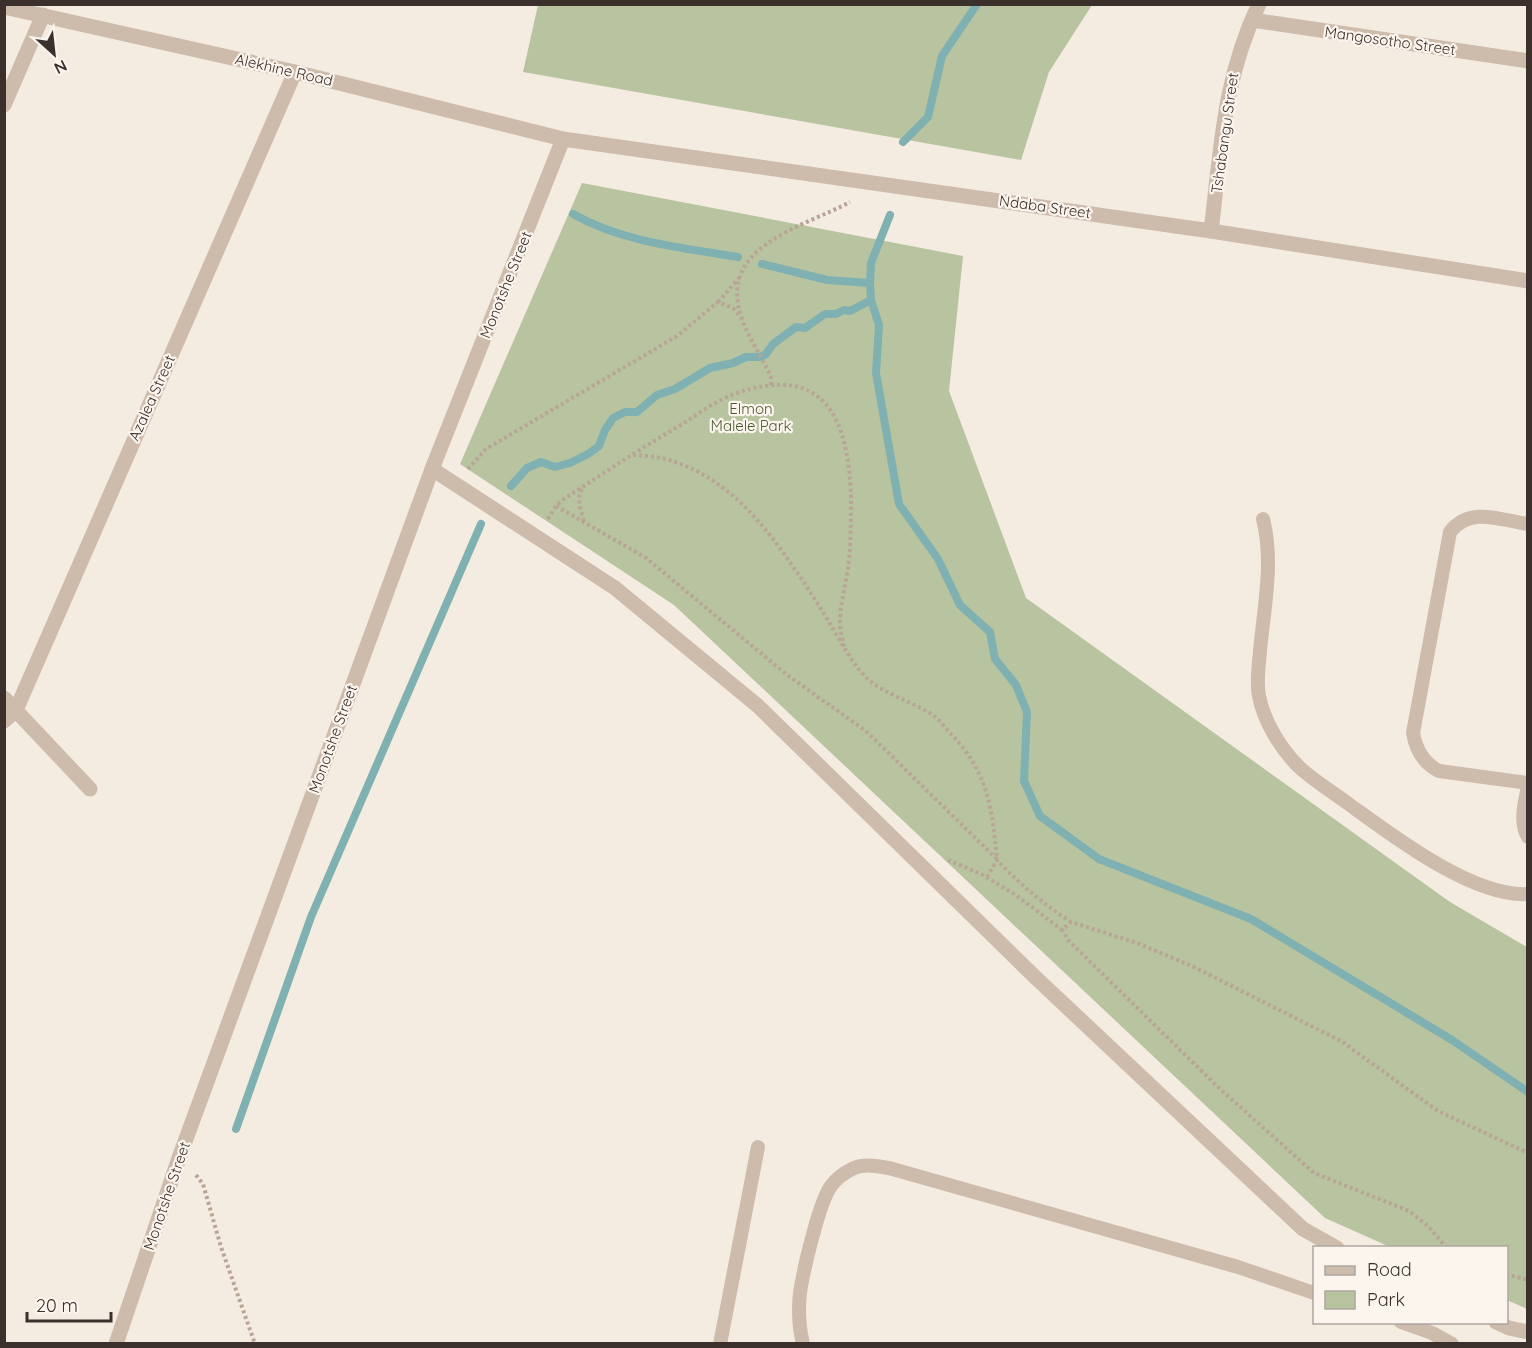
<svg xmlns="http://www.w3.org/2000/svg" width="1532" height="1348" font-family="Quicksand,sans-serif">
<rect width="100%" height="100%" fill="#f4ebe1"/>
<path fill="#b8c4a0" d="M538,5V4L1092,5L1049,72L1021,160L523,72Z
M582,183L963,256L949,391L1026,598L1450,902L1527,947V1309L1507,1300L1506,1248L1390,1247L1325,1218L674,605L460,464Z"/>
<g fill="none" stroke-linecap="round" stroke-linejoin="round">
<path stroke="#7fb0b2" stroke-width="8" d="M903,142L928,117L942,56L977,4
M573,214C622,242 683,248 738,257
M890,215L871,263L870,283L871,300L879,325L876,373L899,504L938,559L960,605L990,632L995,659L1016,685L1027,712L1024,781L1040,816L1099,859L1251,919L1452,1040L1528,1092
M762,264L827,280L870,283
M511,486L527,468L541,462L555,467L570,463L588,454L599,446L605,430L613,418L625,412H637L657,395L675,389L710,368L733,363L746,357H760L766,354L773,344L796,327L805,328L825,314H836L844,310L850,311L871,300
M236,1129L311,917L481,524"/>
<path stroke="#b9a596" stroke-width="4" stroke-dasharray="3 3" stroke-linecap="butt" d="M718,302L739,278
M771,385V377C762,357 749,339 742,319C715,246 804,227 850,202
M633,455C721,456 773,535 816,601C831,624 843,649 860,671C878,693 910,700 933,715C940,720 946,729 952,735C989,774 992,809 997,860
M468,469L486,449L677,336L718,302L733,308L742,319
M582,489C576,499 581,510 584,521
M556,506L646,558L786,674L867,732L997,859
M548,519L556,506L564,499C602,474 640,449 679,426C697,415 715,401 734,394C824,362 848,417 851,496C851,517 851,539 849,560C847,581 840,602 840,623C840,632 843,641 845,650
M948,860L981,874L1016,895L1062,930
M987,877L997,860C1020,884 1043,904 1071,922
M196,1175L203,1184L221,1247L255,1344
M1447,1248L1428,1226L1409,1211L1314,1173L1220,1089L1068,940L1062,930L1071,922L1137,943L1192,966L1341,1041L1438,1111L1528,1153
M1506,1274L1528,1280"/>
<path stroke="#cdbbac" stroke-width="14" d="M1263,519C1274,562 1264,607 1260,651C1259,665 1256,682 1259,696C1264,722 1281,749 1299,767C1314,781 1334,793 1350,805C1393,836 1474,898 1528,894
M1528,524C1500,520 1470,506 1450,532L1413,733C1416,750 1423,763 1439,771L1528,783
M1528,786C1525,802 1519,822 1528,837
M1401,1322L1432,1333L1452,1344
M720,1344L758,1147
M803,1344C799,1327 798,1310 800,1293C803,1272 819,1202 831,1186C836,1179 844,1173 852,1169C863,1163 877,1166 889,1168L1238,1267L1314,1293"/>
<path stroke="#cdbbac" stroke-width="15" d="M1252,20L1528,61
M4,105L43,15
M1211,231C1221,150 1223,79 1259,4
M432,469L615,588L758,706L1035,977L1303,1229L1337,1248
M4,698L90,789
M4,721L16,710L295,72
M1496,1322L1509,1328L1528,1332"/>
<path stroke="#cdbbac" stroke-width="15" d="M4,7L295,72L563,139L1211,231L1528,281
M116,1344L179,1158L432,469L563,139"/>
</g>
<g text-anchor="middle" stroke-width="4.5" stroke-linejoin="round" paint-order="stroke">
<g font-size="15" fill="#3b302b" stroke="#fbf5ee">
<text transform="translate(1390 41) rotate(8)" y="5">Mangosotho Street</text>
<text transform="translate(284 70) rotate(13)" y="5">Alekhine Road</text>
<text transform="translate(1225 133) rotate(-82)" y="5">Tshabangu Street</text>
<text transform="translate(1045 207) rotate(8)" y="5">Ndaba Street</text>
<text transform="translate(506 285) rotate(-68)" y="5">Monotshe Street</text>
<text transform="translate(152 398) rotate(-66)" y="5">Azalea Street</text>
<text transform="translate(333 739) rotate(-70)" y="5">Monotshe Street</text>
<text transform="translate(167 1196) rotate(-71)" y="5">Monotshe Street</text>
</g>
<g font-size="15" fill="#4a5a2e" stroke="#fbf5ee">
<text x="751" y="414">Elmon<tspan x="751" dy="17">Malele Park</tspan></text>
</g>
</g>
<rect width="1532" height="1348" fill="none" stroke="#3b302b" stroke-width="12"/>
<rect x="1313" y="1246" width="195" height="78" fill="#fbf5ee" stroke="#aea6a0" stroke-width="1.5"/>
<rect x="1325" y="1266" width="30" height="9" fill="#cdbbac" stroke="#aea6a0" stroke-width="1.5"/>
<text x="1367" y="1276" font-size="18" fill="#3b302b">Road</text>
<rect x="1325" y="1291" width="30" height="18" fill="#b8c4a0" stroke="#aea6a0" stroke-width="1.5"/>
<text x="1367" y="1306" font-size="18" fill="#3b302b">Park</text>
<g transform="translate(54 54) rotate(153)" stroke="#fbf5ee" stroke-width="4.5" paint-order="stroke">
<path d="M0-4.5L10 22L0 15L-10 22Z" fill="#3b302b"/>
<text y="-9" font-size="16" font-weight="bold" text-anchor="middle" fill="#3b302b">N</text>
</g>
<path d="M27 1312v9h84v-9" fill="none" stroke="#3b302b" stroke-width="3"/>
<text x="36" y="1312" font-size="18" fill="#3b302b" stroke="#fbf5ee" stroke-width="4.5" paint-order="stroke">20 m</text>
</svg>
